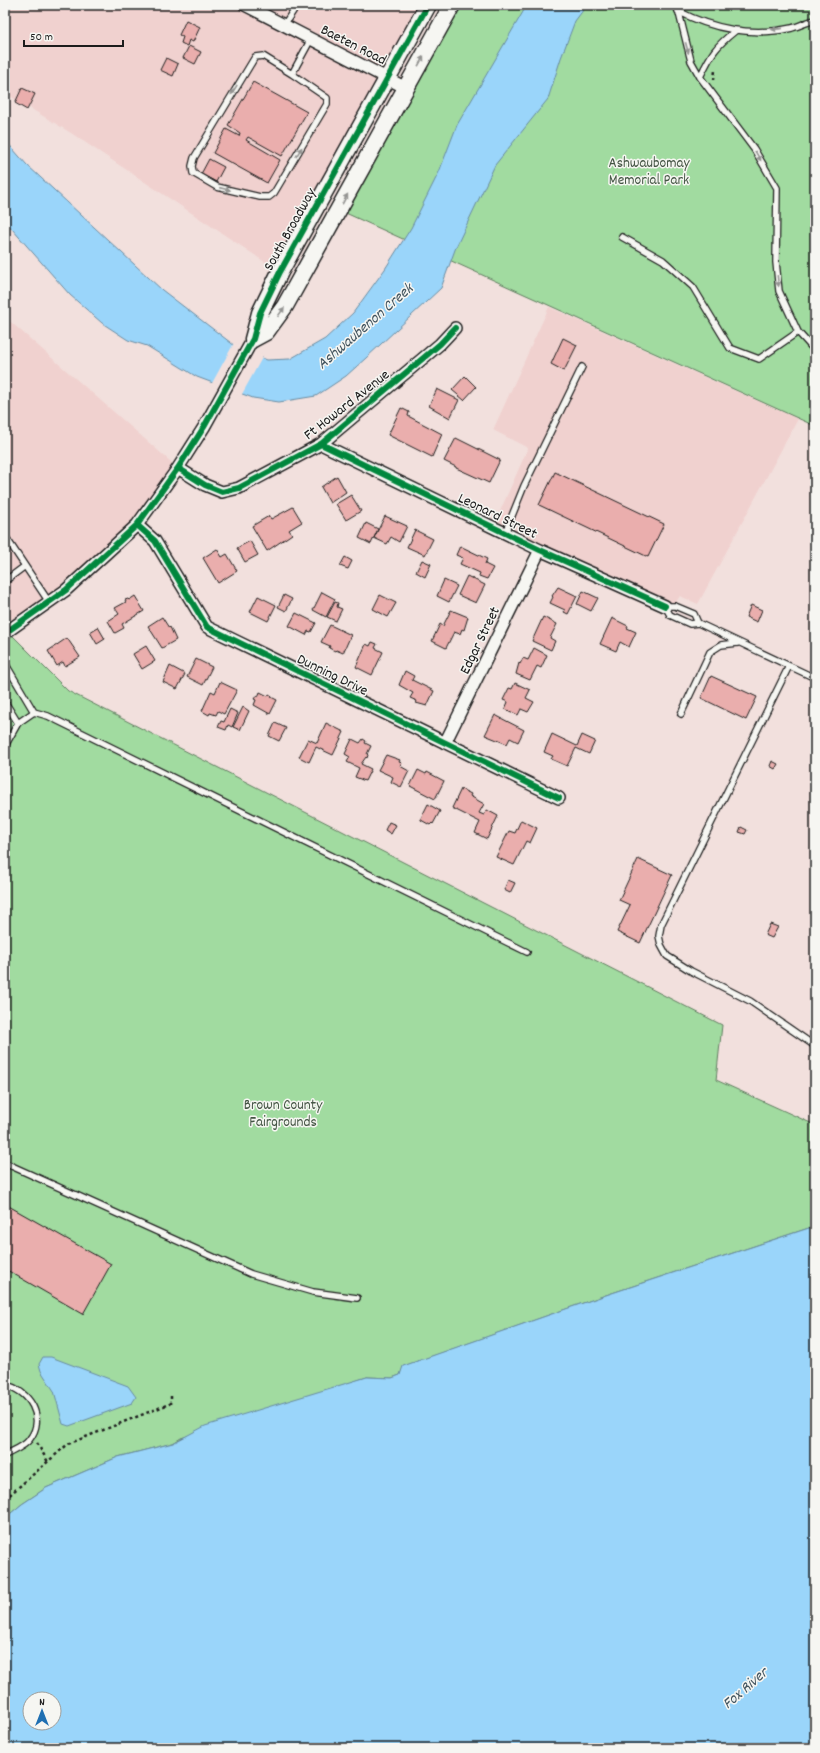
<svg xmlns="http://www.w3.org/2000/svg" width="820" height="1753" font-family="Dekko,sans-serif">
<rect width="100%" height="100%" fill="#f2e0dd"/>
<filter id="ink" filterUnits="userSpaceOnUse"><feTurbulence type="fractalNoise" baseFrequency=".025" numOctaves="2"/><feDisplacementMap in="SourceGraphic" scale="8" xChannelSelector="R" yChannelSelector="G"/><feConvolveMatrix kernelMatrix="1 2 1 2 8 2 1 2 1" color-interpolation-filters="sRGB"/></filter>
<g filter="url(#ink)">
<path fill="#f0d1cf" d="M5,5H428L280,272L71,133L5,93Z
M549,307L798,419L698,604L680,596L669,612L493,527L528,448L493,430Z
M5,317L178,468L137,525L5,633Z"/>
<path fill="#a1dba0" stroke="#5e7c5e" d="M452,5H815V426L339,210Z
M8,631L68,691L722,1025L716,1080L815,1125V1226L606,1295L404,1366L400,1375L392,1378L367,1377L181,1438L173,1443L118,1457L46,1488L22,1504L5,1518V633Z"/>
<path fill="#9ad5fa" stroke="#688ba1" fill-rule="evenodd" d="M527,5H587L575,21L561,58L548,99L495,165L456,247L441,288L366,358L346,376L316,396L279,402L253,398L197,377L147,346L128,340L102,323L70,295L5,221V140L27,165L162,290L235,346L267,360L290,359L325,339L353,313L385,269L411,228L439,172L457,125Z
M815,1226V1748H5V1518L22,1504L46,1488L118,1457L173,1443L205,1426L367,1377L392,1378L400,1375L403,1366L606,1295ZM30,1699H54V1723H30Z
M43,1357H51L128,1386L136,1397L132,1403L69,1426L63,1424L54,1391L41,1371L39,1364Z"/>
<path fill="#f2e0dd" d="M234,343L263,356L241,396L211,385Z"/>
<path fill="#eaaead" stroke="#1c1c1c" d="M5,5H12L9,10L5,8Z
M186,20L200,27L193,42L189,40L187,46L181,43L183,37L179,35Z
M189,46L201,52L195,64L183,58Z
M166,58L178,64L173,76L160,70Z
M253,82L307,112L282,156L248,137L246,140L280,160L267,183L213,153L226,129L239,136L240,133L228,125Z
M22,88L35,94L27,110L15,103Z
M209,159L224,167L216,182L201,174Z
M563,338L577,345L564,371L551,364Z
M465,376L476,387L464,400L452,390Z
M437,389L459,400L450,418L429,406Z
M401,408L409,412L408,416L442,434L432,457L388,435Z
M456,438L500,460L489,483L456,468V467L444,461Z
M555,472L664,524L648,557L539,505Z
M337,476L346,492L330,503L321,487Z
M351,495L361,511L346,520L336,504Z
M293,507L302,522L289,530L292,534L267,551L252,526L269,516L271,519Z
M385,516L407,526L399,542L391,537L387,544L374,538Z
M366,523L378,529L371,544L359,538Z
M415,530L433,539L425,555L407,547Z
M250,541L258,555L245,562L237,548Z
M460,546L487,559L485,564L493,568L487,579L479,576L480,573L460,564L463,558L456,555Z
M217,549L222,557L227,554L237,571L218,583L203,558Z
M345,557L352,561L348,569L340,566Z
M422,560L431,564L425,577L416,572Z
M467,576L485,585L476,603L458,595Z
M444,580L457,586L449,602L437,596Z
M558,587L577,596L568,614L564,612L565,610L550,603L553,597L552,596Z
M583,591L598,598L591,611L577,604Z
M322,592L335,599L326,617L313,610Z
M284,595L292,599L286,611L278,607Z
M380,595L396,603L388,617L373,609Z
M135,596L144,611L122,624L124,628L115,633L108,621L119,614L115,608L126,602L125,600L128,599L129,600Z
M258,596L276,605L268,621L250,612Z
M335,602L338,603L337,607L342,609L336,621L327,617Z
M751,605L762,610L757,622L746,617Z
M451,610L468,617L464,630L462,629L460,634L454,632L446,648L432,641L440,624L443,626Z
M296,613L316,623L311,632L308,631L306,635L289,626Z
M162,617L169,628L170,627L176,640L162,648L148,626Z
M543,617L557,624L550,638L555,641L551,650L532,641Z
M612,618L628,626L627,628L636,632L629,647L620,642L616,651L600,644Z
M330,625L351,635L343,653L336,650L335,651L329,648L330,646L321,642Z
M98,627L105,639L97,644L90,632Z
M67,638L80,657L65,666L63,662L57,666L48,651Z
M372,642L377,644L375,648L383,652L372,675L356,667L366,644L370,646Z
M146,646L155,661L142,669L133,654Z
M534,648L547,655L541,668L537,666L530,680L516,674L519,663L520,664L523,658L528,660Z
M196,659L212,667L203,685L187,677Z
M170,666L185,674L177,689L163,682Z
M405,671L414,676L412,680L434,691L427,706L416,703L417,701L410,698L413,693L399,685Z
M711,676L757,697L746,720L701,698Z
M220,682L237,690L224,714L218,711L216,715L210,713L209,715L202,711L211,691L215,693Z
M515,683L530,690L526,698L534,702L528,712L521,709L518,715L505,709L508,702L503,700L509,688L512,689Z
M260,692L268,696L269,694L272,696L271,697L277,700L270,714L254,705L256,700L254,699L256,696L258,697Z
M243,707L249,711L240,730L233,727Z
M230,709L238,713L232,727L228,725L226,730L218,727L221,721L224,722Z
M495,715L524,730L518,742L510,738L507,744L485,735Z
M275,723L286,728L279,741L269,736Z
M326,723L344,732L333,755L316,747L309,762L299,757L308,739L317,743Z
M552,734L577,746L582,735L595,741L589,754L576,748L567,766L551,759L553,756L544,752Z
M352,739L360,743L363,739L366,741L365,743L371,746L367,754L368,755L367,758L366,757L361,764L371,769L365,781L355,777L359,768L347,762L350,757L345,754Z
M386,755L400,760L399,762L402,763L400,766L409,771L401,787L391,782L393,777L378,770Z
M772,761L778,764L775,769L770,766Z
M418,770L426,774L427,772L444,781L435,799L410,786Z
M461,789L471,794L470,796L484,804L479,813L484,815L487,810L498,816L487,839L475,833L480,822L452,808Z
M428,804L440,811L433,824L432,823L430,825L421,820V818Z
M521,820L537,828L530,843L526,841L514,865L496,857L509,831L515,833Z
M389,822L396,825L391,834L385,830Z
M741,827L747,830L745,834L739,832Z
M638,859L672,875L640,943L617,932L630,905L619,900Z
M508,880L515,883L510,893L504,890Z
M770,924L778,927L772,938L765,935Z
M5,1204L111,1264L83,1314L5,1269Z"/>
<g fill="none" stroke-linecap="round" stroke-linejoin="round">
<defs>
<path id="lane" d="M677,5L691,61L700,77L754,149L777,188L776,262L779,291L798,332L815,351
M678,11C712,29 752,37 792,28C799,26 807,22 815,20
M284,25L297,5
M292,74L263,56L255,57L194,158L192,166L193,173L217,187L260,197H269L274,193L327,104V98L292,74L311,39
M700,77C711,54 715,47 735,31
M622,237L663,260L693,287L730,348L759,359L798,332
M505,533L524,486L582,367
M5,536L49,602
M5,581L25,566
M665,606H675L694,614L698,623L690,624L670,615Z
M698,623L815,678
M5,663L34,712
M789,666L661,925L659,936L661,945L667,956L691,971L750,1001L815,1046
M5,702L18,723
M681,714L710,652L721,645L738,643
M5,746L18,723L34,712L48,716L527,952
M5,1163L251,1274L313,1292L357,1298
M5,1385C29,1390 47,1418 29,1440C24,1447 12,1451 5,1455"/>
<path id="street" d="M245,5L406,88
M321,444L540,550L665,606
M178,468L204,427L253,339
M137,525L155,541L207,627L559,798
M5,633L66,590L137,525L178,468L205,485L222,492L239,488L321,444L440,344L455,328
M445,743L540,550"/>
<path id="secondary" d="M253,339L266,332L285,306L452,5
M253,339L260,313L280,272L428,5"/>
</defs>
<use href="#lane" stroke="#1c1c1c" stroke-width="8"/>
<use href="#street" stroke="#1c1c1c" stroke-width="14"/>
<use href="#secondary" stroke="#1c1c1c" stroke-width="19"/>
<path stroke="#1c1c1c" stroke-width="2.5" stroke-dasharray="3 3" stroke-linecap="butt" d="M714,80L715,70
M37,1443L48,1462
M5,1499L68,1444L169,1404L171,1402V1393"/>
<use href="#lane" stroke="#f6f6f2" stroke-width="5.5"/>
<use href="#street" stroke="#f6f6f2" stroke-width="11"/>
<use href="#secondary" stroke="#f6f6f2" stroke-width="16"/>
<defs>
<path id="cycleway" d="M321,444L540,550L665,606
M178,468L204,427L253,339L260,313L280,272L428,5
M137,525L155,541L207,627L559,798
M5,633L66,590L137,525L178,468L205,485L222,492L239,488L321,444L440,344L455,328"/>
</defs>
<use href="#cycleway" stroke="#f6f6f2" stroke-width="8"/>
<use href="#cycleway" stroke="#00873e" stroke-width="6"/>
</g>
<defs><path id="oneway-solid" d="M-6-.8H1V-3.2L6.5 0L1 3.2V.8H-6Z"/></defs>
<g fill="#949492">
<use href="#oneway-solid" transform="translate(777 29) rotate(174)"/>
<use href="#oneway-solid" transform="translate(687 48) rotate(75)"/>
<use href="#oneway-solid" transform="translate(421 61) rotate(-61)"/>
<use href="#oneway-solid" transform="translate(234 90) rotate(122)"/>
<use href="#oneway-solid" transform="translate(299 152) rotate(-58)"/>
<use href="#oneway-solid" transform="translate(758 156) rotate(59)"/>
<use href="#oneway-solid" transform="translate(225 189) rotate(13)"/>
<use href="#oneway-solid" transform="translate(345 199) rotate(-61)"/>
<use href="#oneway-solid" transform="translate(778 281) rotate(83)"/>
<use href="#oneway-solid" transform="translate(281 312) rotate(-55)"/>
</g>
</g>
<g text-anchor="middle" stroke-width="3" stroke-linejoin="round" paint-order="stroke">
<g font-size="15" fill="#1c1c1c" stroke="#f6f6f2">
<text transform="translate(354 44) rotate(27)" y="5">Baeten Road</text>
<text transform="translate(289 229) rotate(-61)" y="5">South Broadway</text>
<text transform="translate(346 404) rotate(-38)" y="5">Ft Howard Avenue</text>
<text transform="translate(498 515) rotate(26)" y="5">Leonard Street</text>
<text transform="translate(479 640) rotate(-64)" y="5">Edgar Street</text>
<text transform="translate(333 674) rotate(26)" y="5">Dunning Drive</text>
</g>
<g font-size="15" fill="#454" stroke="#f6f6f2">
<text x="649" y="167">Ashwaubomay<tspan x="649" dy="17">Memorial Park</tspan></text>
<text x="283" y="1109">Brown County<tspan x="283" dy="17">Fairgrounds</tspan></text>
</g>
<g font-size="16" font-style="italic" fill="#42545f" stroke="#f6f6f2">
<text transform="translate(364 325) rotate(-41)" y="6">Ashwaubenon Creek</text>
<text transform="translate(744 1687) rotate(-41)" y="6">Fox River</text>
</g>
</g>
<rect width="820" height="1753" fill="none" stroke="#f6f6f2" stroke-width="20"/>
<rect x="10" y="10" width="800" height="1733" fill="none" stroke="#1c1c1c" stroke-width="1.5" filter="url(#ink)"/>
<g transform="translate(42 1711)"><circle r="19" fill="#f6f6f2" stroke="#9f9f9c"/>
<path d="M0-3L7 15L0 10L-7 15Z" fill="#1f6fb2"/>
<text y="-6" font-size="11" font-weight="bold" text-anchor="middle" fill="#1c1c1c">N</text>
</g>
<path d="M24 40v6h99v-6" fill="none" stroke="#1c1c1c" stroke-width="2"/>
<text x="30" y="40" font-size="12" fill="#1c1c1c" stroke="#f6f6f2" stroke-width="3" paint-order="stroke">50 m</text>
</svg>
